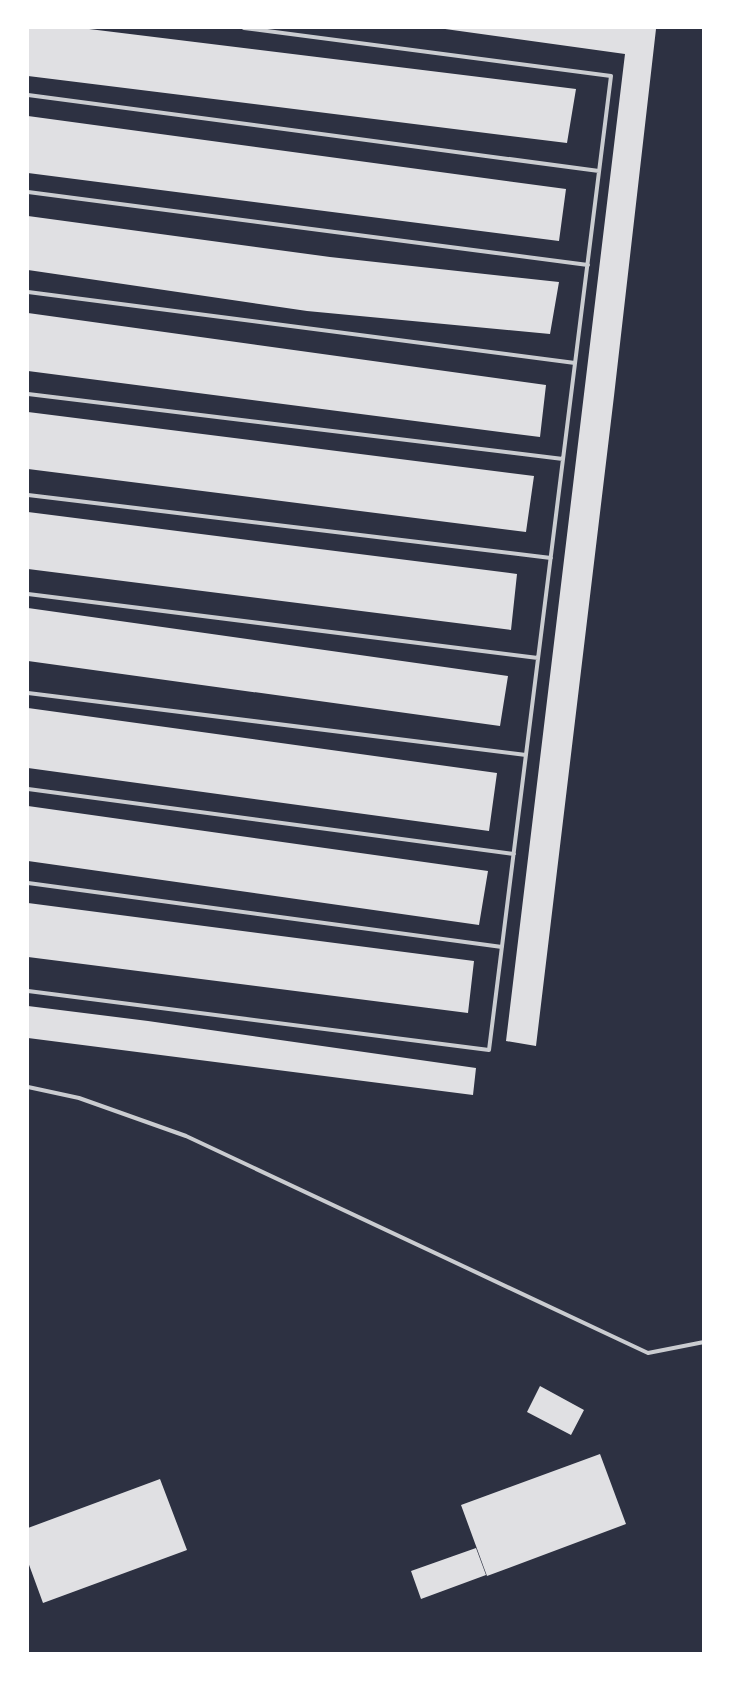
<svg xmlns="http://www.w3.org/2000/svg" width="731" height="1681" font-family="'Sofia Sans Condensed',sans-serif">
<rect width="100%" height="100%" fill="#2d3142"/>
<path fill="#e0e0e3" d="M28,28H81L576,89L567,143L28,76Z
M438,28H644L656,29L614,396L536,1046L506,1041L625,54Z
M28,116L566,189L559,241L28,173Z
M28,216L330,257L559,282L550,334L307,311L28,270Z
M28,313L546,385L540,437L28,371Z
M28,412L534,476L526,532L28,469Z
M28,512L517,574L511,630L28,569Z
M28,608L508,676L500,726L28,661Z
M28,708L497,773L489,831L28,768Z
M28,806L488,871L479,925L28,861Z
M28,903L474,961L468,1013L28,957Z
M28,1006L148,1021L476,1068L473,1095L28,1038Z
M540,1386L584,1410L571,1435L527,1412Z
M600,1454L626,1524L487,1576L461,1505Z
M160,1479L187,1550L43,1603L28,1562V1528Z
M476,1548L486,1575L421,1599L411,1571Z"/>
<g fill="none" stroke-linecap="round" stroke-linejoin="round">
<path stroke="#caccd0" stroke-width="4" d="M28,95L599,171
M28,192L588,265
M28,292L575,363
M28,394L563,459
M28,495L551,558
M28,594L538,658
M28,693L526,755
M28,789L514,854
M28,883L502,947
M28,991L489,1050L611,76L244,28
M28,1087L79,1098L186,1136L648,1353L704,1342"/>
</g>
<rect width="731" height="1681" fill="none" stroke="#ffffff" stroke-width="58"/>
</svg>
